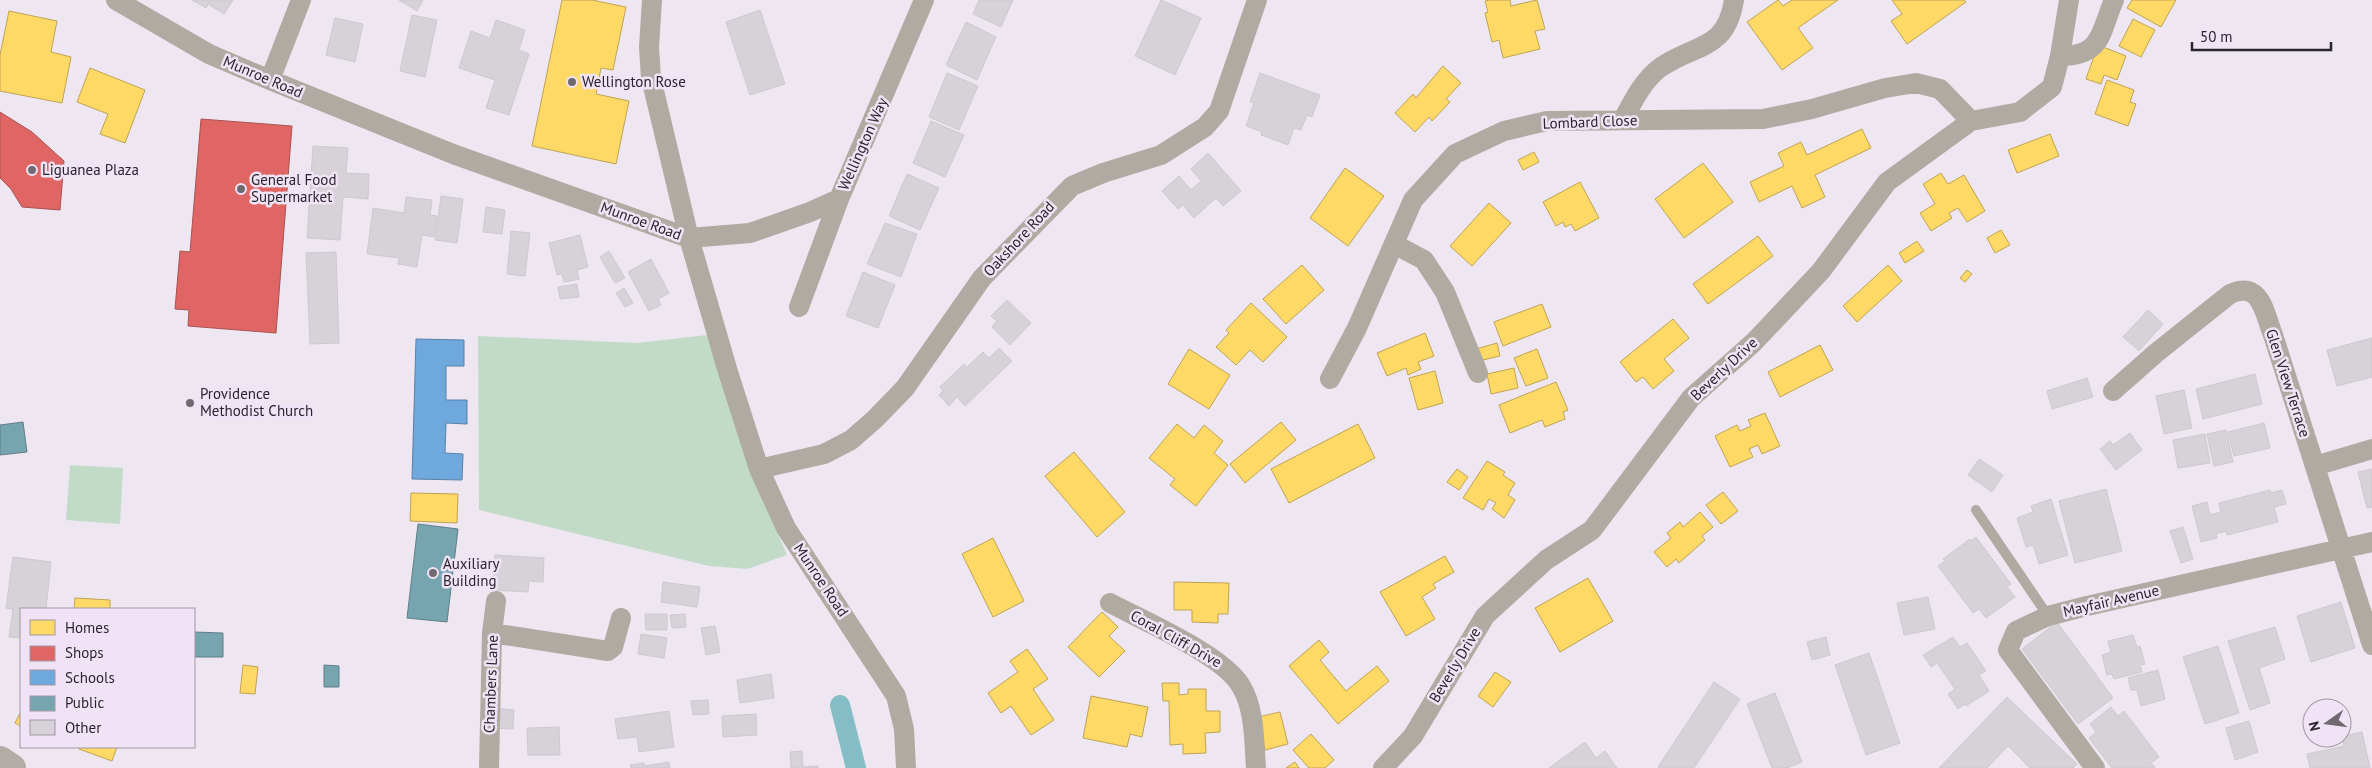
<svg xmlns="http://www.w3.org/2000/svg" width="2372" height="768" font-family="'PT Sans',sans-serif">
<rect width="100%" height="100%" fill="#eee7f1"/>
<path fill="#c2dbc9" d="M707,335L755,481L787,555L747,569L709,566L479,510L478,336L637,343Z
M70,465L123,468L120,524L66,520Z"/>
<path fill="#ffd966" stroke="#bfa354" d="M562,0H592L626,7L613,70L601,68L596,94L629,101L616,164L532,146Z
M1490,0H1510L1511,6L1537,0L1545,29L1535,31L1540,49L1503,58L1499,40L1492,42L1485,13L1488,12L1485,1Z
M1778,0L1783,6L1792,0H1838L1798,28L1813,48L1782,70L1747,22Z
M1892,0H1964L1966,2L1907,44L1891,21L1902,14Z
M2132,0H2176L2161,27L2127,8Z
M9,11L57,21L51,52L71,57L62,103L0,91V55Z
M2133,19L2155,30L2141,57L2119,46Z
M2098,45L2126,56L2117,80L2104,75L2101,84L2086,79Z
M1443,66L1461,83L1446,99L1450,102L1432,121L1429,117L1415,132L1395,113L1413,94L1416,98Z
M90,68L145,90L125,143L100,134L108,114L77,102Z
M2107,80L2134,90L2130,102L2136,104L2128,126L2095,114Z
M1862,129L1871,148L1815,175L1825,197L1802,208L1792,186L1759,202L1750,182L1784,166L1778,153L1801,142L1807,155Z
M2050,134L2059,156L2017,173L2008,150Z
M1534,152L1539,162L1523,170L1518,160Z
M1703,163L1733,202L1684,238L1655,199Z
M1345,168L1384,196L1348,246L1310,218Z
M1941,173L1948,184L1964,175L1985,211L1967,222L1958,208L1949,213L1952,218L1931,231L1920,213L1935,204L1923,184Z
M1580,182L1599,218L1575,231L1571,224L1565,227L1563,222L1556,226L1543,202Z
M1489,203L1511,223L1472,266L1450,246Z
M2001,230L2010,245L1995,253L1987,238Z
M1758,236L1773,256L1708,304L1693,284Z
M1917,241L1924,251L1905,263L1899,253Z
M1302,265L1324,290L1286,324L1263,299Z
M1888,265L1902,281L1857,322L1843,306Z
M1967,270L1972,274L1965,282L1960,278Z
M1251,303L1287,337L1263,362L1250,350L1236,365L1216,347L1229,333L1226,330Z
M1542,304L1551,327L1503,346L1494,322Z
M1673,319L1689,338L1664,359L1674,371L1653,389L1643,377L1636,382L1620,362Z
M1425,333L1434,356L1418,362L1421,369L1408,375L1406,368L1387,376L1377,353Z
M1497,343L1500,356L1479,361L1476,349Z
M1820,345L1833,370L1780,397L1768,372Z
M1189,349L1230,375L1209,409L1168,384Z
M1537,349L1548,378L1526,386L1514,358Z
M1514,368L1518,388L1491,394L1487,374Z
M1435,371L1443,403L1418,410L1409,378Z
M1556,382L1568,410L1563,412L1565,419L1545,427L1542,420L1510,433L1499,405Z
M1765,413L1780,446L1762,454L1758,445L1749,449L1753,457L1730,467L1715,436L1737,425L1740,431L1751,426L1748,420Z
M1281,422L1296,440L1245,483L1230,464Z
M1177,424L1194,438L1204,425L1223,441L1214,453L1228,465L1196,506L1170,485L1175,479L1149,458Z
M1358,424L1375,458L1289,503L1271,469Z
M1074,452L1125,512L1097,537L1045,476Z
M1487,461L1505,472L1503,475L1515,483L1508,495L1515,500L1504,518L1492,509L1496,503L1489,499L1483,510L1463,498Z
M1457,469L1468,477L1459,490L1447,482Z
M1723,492L1738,511L1721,524L1706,505Z
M411,493L458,494L457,523L410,521Z
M1700,512L1713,527L1702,536L1705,540L1679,563L1676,559L1667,567L1654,552L1671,538L1667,533L1680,522L1683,527Z
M993,538L1024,601L993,617L962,554Z
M1445,556L1454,572L1433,584L1436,588L1422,597L1435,619L1406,636L1380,592Z
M1588,578L1613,621L1560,652L1535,608Z
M1174,582L1229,583L1228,614H1218V623L1192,622V610H1174Z
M75,598L110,600V609H74Z
M1102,612L1118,627L1109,636L1125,651L1099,677L1068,647Z
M1319,640L1329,652L1320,660L1346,691L1377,666L1389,681L1338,724L1289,666Z
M1027,649L1048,679L1033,689L1054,720L1031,735L1011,706L1001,713L988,693L1018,672L1010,661Z
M243,665L258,667L255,694L240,693Z
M1495,672L1511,682L1493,707L1478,696Z
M1162,683H1179V695L1188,694V689H1206V711H1220V732L1205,733L1206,753L1183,754V744L1170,745L1169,701H1163Z
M1091,696L1148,707L1142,737L1130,734L1127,747L1083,738Z
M21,711V726L15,723Z
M1280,712L1288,744L1265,750L1258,717Z
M1311,734L1334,760L1325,768H1309L1293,750Z
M80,747H117L112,761L79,749Z
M1295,762L1299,768H1286Z"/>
<path fill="#e06666" stroke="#a95254" d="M0,112L32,132L64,161L60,210L22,207L11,189L0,178Z
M201,119L292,126L276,333L188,326L189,310L175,309L180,251L190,252Z"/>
<path fill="#6fa8dc" stroke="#5a81a7" d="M416,339L464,340V366H446V400H467V424L446,423L445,453L463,454L462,480L412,479Z"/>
<path fill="#76a5af" stroke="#5f7f87" d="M23,422L27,452L0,455V425Z
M418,524L458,529L447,622L407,618Z
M194,632L223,633V657H194Z
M324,665L339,666V687H324Z"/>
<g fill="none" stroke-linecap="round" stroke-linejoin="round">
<path stroke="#85bdc6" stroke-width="20" d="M840,705L856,768"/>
</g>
<path fill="#d7d1d8" stroke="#cec8cf" d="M192,0H233L224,14L208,4L206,8Z
M399,0H423L417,11Z
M979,0H1013L1001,27L973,14Z
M1161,0L1201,18L1175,75L1135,56Z
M760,10L785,84L750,95L726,22Z
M412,15L437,20L425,77L400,71Z
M335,18L363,24L355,62L326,55Z
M496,20L525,30L519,50L529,54L509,115L486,108L495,80L459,68L471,31L490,38Z
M966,22L996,37L977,80L946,65Z
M947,73L978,86L959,130L929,117Z
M1260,73L1320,95L1312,117L1307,115L1301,130L1294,128L1288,145L1261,135L1262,132L1246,126L1254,103L1250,102Z
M931,121L964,135L945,177L913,163Z
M313,146L348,148L346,173L369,174L368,199L343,197L340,240L307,238Z
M1208,153L1241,191L1223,206L1216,198L1194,218L1183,205L1178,209L1162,191L1179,176L1191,190L1201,181L1191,169Z
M907,174L939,188L920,230L889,216Z
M441,196L463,199L457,243L435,240Z
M406,197L432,200L430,215L437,216L434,237L422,235L417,267L398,264L399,258L367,254L373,208L404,213Z
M486,207L505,210L502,234L483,232Z
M885,223L917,234L901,277L867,264Z
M511,231L530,233L525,276L507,274Z
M580,235L588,267L577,270L579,279L564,282L562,274L557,275L549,243Z
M609,251L625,278L615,283L600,257Z
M336,252L339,343L310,344L306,253Z
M651,259L669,293L658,299L661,305L649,311L628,272Z
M863,272L895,285L878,328L846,316Z
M577,284L579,297L560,299L558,287Z
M624,288L633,303L625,307L616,293Z
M1007,300L1031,323L1010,345L992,327L997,321L991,316Z
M2148,310L2163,324L2139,351L2123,337Z
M2372,338V377L2337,386L2327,350Z
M999,348L1012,361L965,406L957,397L949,406L939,395L943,391L940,387L964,364L967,367L983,352L989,358Z
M2255,374L2262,404L2203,419L2196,389Z
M2087,378L2093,397L2052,409L2047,391Z
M2184,390L2192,428L2164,434L2156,396Z
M2264,423L2270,448L2234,456L2228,432Z
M2226,430L2233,462L2214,466L2207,434Z
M2130,433L2142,450L2116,470L2100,449L2110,441L2113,445Z
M2205,434L2210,463L2178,468L2173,440Z
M1979,459L2003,475L1992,492L1968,475Z
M2372,469V507L2367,508L2358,472Z
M2106,489L2122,551L2075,563L2059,501Z
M2270,490L2271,493L2282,490L2286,504L2274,507L2278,522L2227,535L2226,531L2216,534L2217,538L2201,542L2192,506L2207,502L2210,515L2221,512L2219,503Z
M2051,499L2068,555L2039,564L2033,545L2026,547L2017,518L2033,512L2031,506Z
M2183,527L2193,559L2181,563L2170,531Z
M1976,537L2011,584L2007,587L2015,597L1986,618L1979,609L1973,613L1938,566L1945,561L1943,559L1970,539L1971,541Z
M495,555L544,558L543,582L529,581L528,592L493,590Z
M13,557L51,562L46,609H21V638L9,637L13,609L6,608Z
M663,582L700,587L697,607L661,602Z
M1928,597L1935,629L1904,635L1897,603Z
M2341,602L2355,648L2311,662L2297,616Z
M645,614H667V630H646Z
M685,614L686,627L672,628L670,615Z
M2057,622L2113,698L2078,724L2022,649Z
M715,626L720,652L706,655L701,628Z
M2275,627L2285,659L2259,668L2270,703L2250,710L2228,641Z
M641,634L667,638L664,658L638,654Z
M2133,635L2137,647L2140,646L2145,664L2140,665L2142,672L2114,679L2112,674L2107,675L2102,655L2111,652L2108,641Z
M1826,637L1830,655L1812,660L1807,642Z
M1953,637L1960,647L1967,643L1986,671L1979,675L1989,691L1966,706L1965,704L1958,709L1948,694L1955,689L1937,663L1931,667L1923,655Z
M2218,646L2239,713L2205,724L2183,657Z
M1869,653L1900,743L1866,755L1835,665Z
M2158,670L2165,699L2141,706L2137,690H2131L2128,678Z
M771,674L774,698L740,703L737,680Z
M1714,682L1740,699L1694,768H1660L1658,767Z
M1775,693L1802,762L1787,768H1772L1747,704Z
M2007,697L2077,764L2073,768H2030L2008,746L1987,768H1939Z
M708,700L709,714L693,715L691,701Z
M2111,707L2118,716L2124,711L2159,757L2151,763L2155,768H2112L2089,738L2096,732L2090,724Z
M493,708L514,710L513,729L491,728Z
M669,711L674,747L639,752L637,737L618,739L615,719Z
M756,714L757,735L723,737L722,716Z
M2249,721L2258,752L2235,760L2226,728Z
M559,727L560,755H528L527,728Z
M2362,732L2370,768H2310L2307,754L2344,746L2342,736Z
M1585,742L1596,758L1605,751L1617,768H1549Z
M802,751L803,767L818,766V768H791L790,752Z
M669,762L670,768H631L630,765L644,763V766Z"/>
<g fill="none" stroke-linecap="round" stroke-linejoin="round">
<path stroke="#afaba2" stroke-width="10" d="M1976,510L2048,616"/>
<path stroke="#afaba2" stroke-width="20" d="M116,0L209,54L270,80L453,154L689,238L750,233L810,212L839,199L924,0
M652,0L649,47L651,78L689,238L728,372L759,469L786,528L896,696L904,729L906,768
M2060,56C2103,56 2100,32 2114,0
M270,80L301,0
M1623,120C1633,101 1643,80 1661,67C1696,43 1726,51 1734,0
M1394,244L1424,260L1445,292L1478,373
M799,307L839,199
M1330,379L1357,328L1413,200L1455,154L1504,131L1547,121L1763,119L1812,109L1885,88L1916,83L1940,89L1971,121
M2113,391L2156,353L2230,294C2261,280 2264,312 2273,335L2372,645
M2315,466L2372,449
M759,469L824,454L851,440L875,419L905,388L982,278L1072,186L1103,173L1161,155L1205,127L1219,111L1257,0
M1110,603C1144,621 1223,655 1241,686C1255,709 1254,742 1256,768
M492,633L608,651L613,647L621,618
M489,768L492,633L496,601
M1383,768L1413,736L1485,616L1546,560L1592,530L1691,398L1754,342L1821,271L1887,182L1971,121L2020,112L2052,87L2060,56L2069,0
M2095,768L2008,650L2016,631L2048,616L2087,606L2372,542"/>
<path stroke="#b2aca6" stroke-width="28" d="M0,760L12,768"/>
</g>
<g fill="#6f6970" stroke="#f0e3f5" stroke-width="2">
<circle cx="572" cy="82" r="5"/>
<circle cx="32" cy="170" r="5"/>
<circle cx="241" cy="189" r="5"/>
<circle cx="190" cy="403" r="5"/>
<circle cx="433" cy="573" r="5"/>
</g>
<g text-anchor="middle" stroke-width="5" stroke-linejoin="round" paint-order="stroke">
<g font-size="15" fill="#2a252b" stroke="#f0e3f5">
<text transform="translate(263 77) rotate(23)" y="5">Munroe Road</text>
<text transform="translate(1590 122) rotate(-2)" y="5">Lombard Close</text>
<text transform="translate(863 144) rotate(-66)" y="5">Wellington Way</text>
<text transform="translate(641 221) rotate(20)" y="5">Munroe Road</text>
<text transform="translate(1019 239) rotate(-47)" y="5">Oakshore Road</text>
<text transform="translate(1724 369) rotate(-43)" y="5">Beverly Drive</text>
<text transform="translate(2288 383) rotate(72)" y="5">Glen View Terrace</text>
<text transform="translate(821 580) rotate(56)" y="5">Munroe Road</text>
<text transform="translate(2111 601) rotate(-13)" y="5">Mayfair Avenue</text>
<text transform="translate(1176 639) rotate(29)" y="5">Coral Cliff Drive</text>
<text transform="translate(1455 665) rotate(-59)" y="5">Beverly Drive</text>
<text transform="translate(491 684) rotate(-88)" y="5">Chambers Lane</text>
</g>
<g font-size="15" fill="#2a252b" stroke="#f0e3f5" text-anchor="start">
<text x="582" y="87">Wellington Rose</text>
<text x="42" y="175">Liguanea Plaza</text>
<text x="251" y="185">General Food<tspan x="251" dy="17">Supermarket</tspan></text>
<text x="200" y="399">Providence<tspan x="200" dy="17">Methodist Church</tspan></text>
<text x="443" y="569">Auxiliary<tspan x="443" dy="17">Building</tspan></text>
</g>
</g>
<rect x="20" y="608" width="175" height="140" fill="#f0e3f5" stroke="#a197a4"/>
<rect x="30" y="620" width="25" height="15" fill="#ffd966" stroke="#a197a4"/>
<text x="65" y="633" font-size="15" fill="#2a252b">Homes</text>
<rect x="30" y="646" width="25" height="15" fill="#e06666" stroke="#a197a4"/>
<text x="65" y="658" font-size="15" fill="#2a252b">Shops</text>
<rect x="30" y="670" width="25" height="15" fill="#6fa8dc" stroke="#a197a4"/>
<text x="65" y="683" font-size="15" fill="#2a252b">Schools</text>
<rect x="30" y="696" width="25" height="15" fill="#76a5af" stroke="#a197a4"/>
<text x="65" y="708" font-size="15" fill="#2a252b">Public</text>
<rect x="30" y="720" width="25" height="15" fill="#d7d1d8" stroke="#a197a4"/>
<text x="65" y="733" font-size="15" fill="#2a252b">Other</text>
<g transform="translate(2327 723) rotate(256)"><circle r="24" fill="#f0e3f5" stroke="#a197a4"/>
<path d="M0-4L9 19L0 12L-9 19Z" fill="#6f6970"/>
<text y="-8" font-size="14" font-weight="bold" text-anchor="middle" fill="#2a252b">N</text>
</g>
<path d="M2192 42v8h139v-8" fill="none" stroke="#2a252b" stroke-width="2.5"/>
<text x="2200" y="42" font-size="15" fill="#2a252b" stroke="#f0e3f5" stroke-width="4" paint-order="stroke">50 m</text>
</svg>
